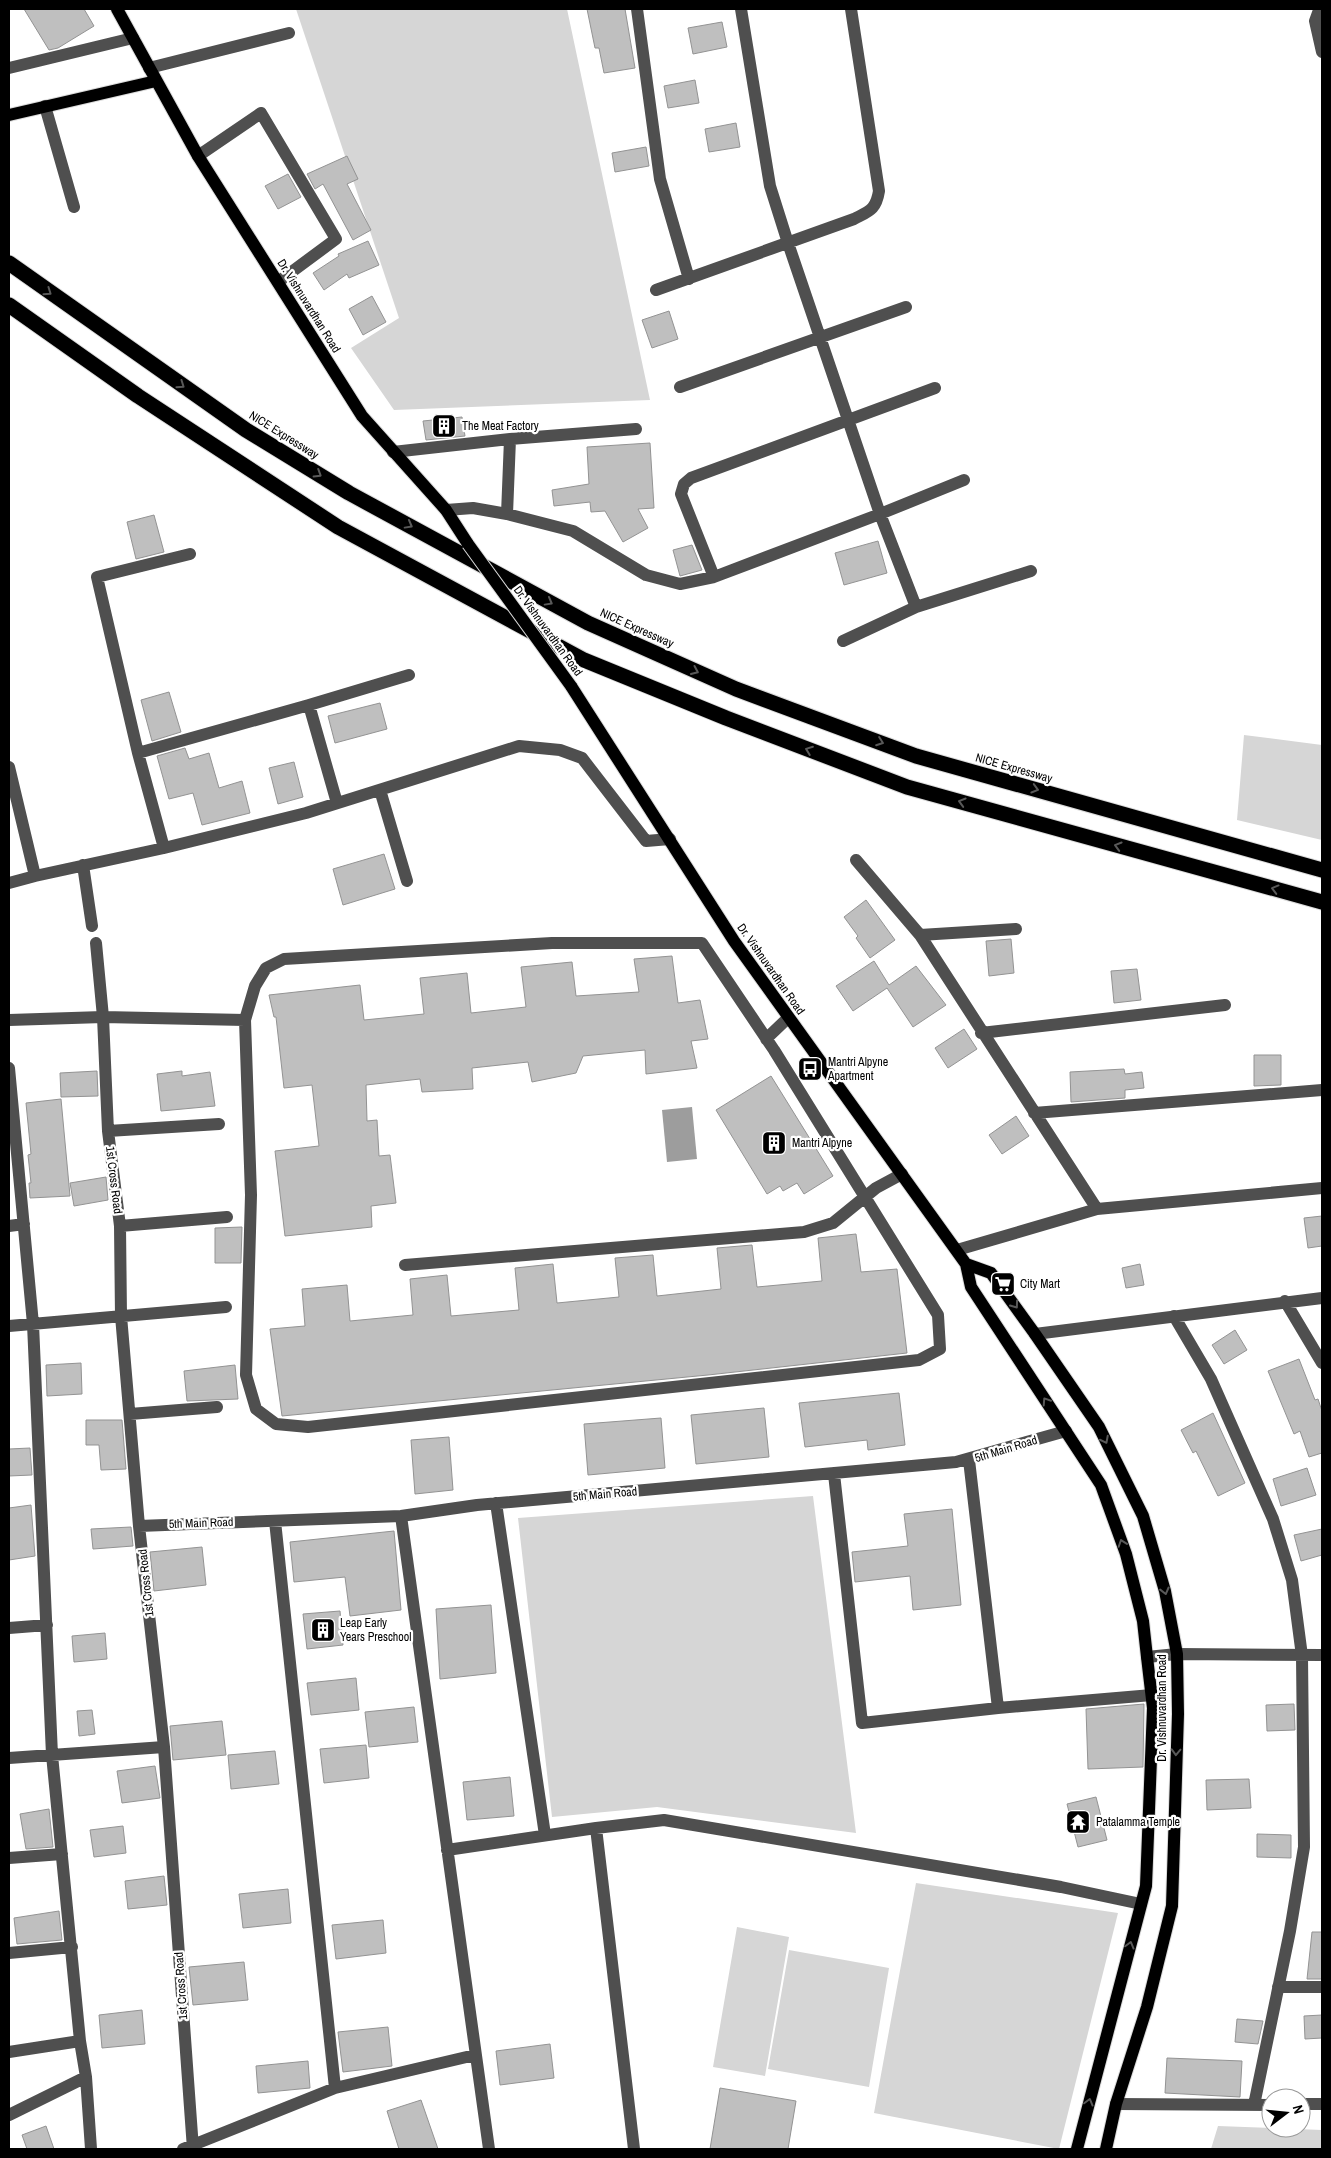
<svg xmlns="http://www.w3.org/2000/svg" width="1331" height="2158" font-family="'Archivo Narrow',sans-serif">
<rect width="100%" height="100%" fill="#fff"/>
<path fill="#d6d6d6" d="M296,9H567L650,400L394,410L351,348L399,318Z
M1244,735L1322,745V840L1237,820Z
M813,1496L856,1833L657,1807L552,1817L518,1518Z
M916,1883L1118,1913L1059,2149L874,2113Z
M737,1927L789,1937L765,2076L713,2067Z
M789,1950L889,1968L869,2087L768,2069Z
M1218,2126L1322,2130V2149H1211Z"/>
<path fill="#9d9d9d" d="M692,1107L697,1159L667,1162L662,1110Z"/>
<path fill="#bfbfbf" stroke="#939393" d="M24,9H84L94,26L58,48L49,50Z
M587,9H625L635,68L604,73L599,48H595Z
M722,22L727,47L693,54L688,28Z
M695,80L699,103L668,108L664,86Z
M736,123L740,147L709,152L705,129Z
M646,147L649,166L615,172L612,153Z
M347,156L358,179L347,184L371,230L353,240L323,184L315,189L307,174Z
M288,174L301,197L278,209L265,186Z
M368,241L379,265L349,278L347,274L324,290L313,273L339,256L338,254Z
M372,296L386,322L363,335L349,309Z
M669,311L678,339L652,348L642,320Z
M462,417L465,436L426,440L423,421Z
M650,443L654,508L638,509L648,528L623,542L605,511L591,512L590,502L554,506L552,490L589,484L587,447Z
M154,515L164,552L136,559L127,522Z
M878,541L887,573L844,585L835,553Z
M692,545L702,570L680,576L673,550Z
M169,692L181,732L152,741L141,700Z
M380,703L387,729L335,743L328,716Z
M185,748L189,759L209,753L219,788L242,781L250,813L202,825L193,793L169,799L157,756Z
M294,762L303,797L278,804L269,768Z
M384,854L395,889L343,905L333,869Z
M866,900L895,940L870,958L856,938L858,936L844,917Z
M1011,939L1014,973L989,976L986,941Z
M672,956L678,1003L700,1000L708,1039L691,1041L697,1068L646,1074L645,1050L583,1056L576,1073L532,1082L528,1062L472,1068L473,1089L422,1092L420,1079L366,1085L367,1121L377,1120L379,1156L390,1155L396,1203L371,1206L372,1227L285,1236L275,1151L319,1146L312,1085L284,1088L276,1017H274L269,995L360,985L364,1020L424,1014L420,978L467,973L471,1013L526,1007L521,967L572,962L576,996L639,992L634,959Z
M874,961L889,985L916,966L946,1005L913,1027L887,988L853,1011L836,986Z
M1137,969L1141,1000L1114,1003L1111,971Z
M964,1029L977,1049L948,1068L935,1048Z
M1254,1055H1281V1085L1254,1086Z
M1124,1069L1125,1074L1142,1072L1144,1088L1125,1090V1098L1071,1102L1070,1072Z
M97,1071L98,1096L61,1097L60,1073Z
M182,1071V1076L210,1072L215,1106L161,1111L157,1074Z
M771,1076L833,1176L804,1194L797,1183L783,1191L780,1186L767,1194L716,1110Z
M61,1099L70,1196L30,1198L29,1183H31L28,1155L31,1154L26,1103Z
M1016,1116L1029,1136L1002,1154L989,1135Z
M106,1177L108,1200L74,1206L70,1183Z
M1322,1216V1246L1308,1248L1304,1218Z
M242,1227L241,1263H215V1228Z
M856,1234L861,1272L897,1269L907,1353L708,1375L282,1416L270,1329L305,1326L302,1289L347,1285L350,1321L413,1315L410,1279L447,1275L451,1316L519,1310L515,1268L553,1264L557,1303L619,1297L615,1258L653,1255L657,1296L721,1289L717,1248L752,1245L757,1287L822,1281L818,1238Z
M1140,1264L1144,1285L1126,1288L1122,1268Z
M1235,1330L1247,1350L1224,1364L1212,1345Z
M1299,1359L1315,1400L1318,1399L1322,1411V1453L1309,1457L1300,1431L1294,1434L1268,1371Z
M81,1363L82,1394L47,1396L46,1365Z
M235,1365L238,1399L187,1401L184,1371Z
M899,1393L905,1445L868,1450L867,1440L805,1447L799,1403Z
M764,1408L769,1457L696,1464L691,1415Z
M1213,1413L1245,1483L1218,1496L1196,1451L1193,1453L1181,1430Z
M661,1418L665,1468L588,1475L584,1424Z
M86,1420H122L126,1469L101,1470L99,1445H86Z
M449,1437L453,1490L415,1494L411,1440Z
M30,1448L32,1475L9,1476V1449Z
M1307,1468L1316,1495L1281,1506L1273,1479Z
M31,1505L35,1556L9,1560V1508Z
M952,1509L961,1605L913,1610L910,1576L855,1582L852,1552L908,1546L904,1514Z
M131,1527L133,1546L93,1549L91,1529Z
M1322,1529V1555L1301,1561L1294,1535Z
M394,1531L401,1610L350,1616L345,1577L294,1582L290,1542Z
M202,1547L206,1585L154,1591L150,1552Z
M491,1605L496,1673L440,1679L436,1609Z
M340,1611L343,1645L307,1649L303,1614Z
M105,1633L107,1659L74,1662L72,1636Z
M356,1678L359,1710L311,1715L307,1683Z
M1144,1704L1143,1767L1088,1769L1086,1709Z
M1294,1704L1295,1730L1267,1731L1266,1705Z
M414,1707L418,1742L369,1747L365,1712Z
M92,1710L95,1734L79,1736L77,1711Z
M222,1721L226,1755L173,1760L170,1726Z
M366,1745L369,1778L324,1783L320,1749Z
M275,1751L279,1784L231,1789L228,1755Z
M155,1766L160,1798L122,1803L117,1771Z
M510,1777L514,1816L467,1820L463,1782Z
M1249,1779L1251,1808L1207,1810L1206,1780Z
M1096,1797L1107,1840L1078,1847L1067,1804Z
M49,1809L53,1847L26,1849L20,1814Z
M123,1826L126,1853L94,1857L90,1830Z
M1257,1834L1291,1835V1858L1257,1857Z
M164,1876L167,1905L128,1909L125,1881Z
M288,1889L291,1923L243,1928L239,1894Z
M59,1911L62,1940L17,1944L14,1918Z
M383,1920L386,1953L336,1959L332,1925Z
M1312,1932H1322V1979H1307Z
M244,1962L248,2000L193,2005L189,1967Z
M142,2010L145,2044L102,2048L99,2015Z
M1322,2015V2038L1305,2039L1304,2016Z
M1237,2019L1263,2021L1258,2044L1235,2042Z
M388,2027L392,2066L343,2072L338,2032Z
M550,2044L554,2078L500,2085L496,2051Z
M1167,2058L1242,2061L1240,2097L1165,2093Z
M308,2061L310,2088L258,2093L256,2066Z
M720,2088L796,2101L788,2149H710Z
M421,2100L438,2149H399L387,2111Z
M46,2126L54,2149H27L22,2135Z"/>
<g fill="none" stroke-linecap="round" stroke-linejoin="round">
<defs>
<path id="major" d="M117,9L198,156L362,416L446,510L468,544
M9,115L156,81
M571,686L734,941L966,1264L971,1287L1101,1485L1126,1554L1143,1621L1147,1657L1153,1708L1146,1886L1077,2149
M966,1264L991,1273L1035,1334L1099,1427L1143,1516L1165,1591L1177,1654L1178,1714L1172,1906L1147,2007L1116,2104L1106,2149"/>
<path id="highway" d="M9,263L246,430L349,493L588,623L736,689L916,756L1322,870
M9,305L138,396L338,527L584,660L726,718L907,787L1322,902"/>
</defs>
<use href="#major" stroke="#dbdbdb" stroke-width="14"/>
<use href="#highway" stroke="#dbdbdb" stroke-width="17"/>
<path stroke="#4f4f4f" stroke-width="12" d="M637,9L660,179L689,279
M741,9L770,186L788,243L880,514L916,607
M1322,9L1319,10L1315,21L1322,52
M9,68L133,38
M149,68L289,33
M45,106L74,207
M198,156L261,113L336,239L278,282
M656,290L854,219C869,211 876,210 879,191L851,9
M680,387L906,307
M393,452L510,439L636,429
M446,510L473,508L507,514L573,531L646,575L680,584L714,577L880,514L964,480
M507,514L510,439
M714,577L681,494L684,484L691,478L935,388
M843,641L916,607L1031,571
M309,705L409,675
M138,753L97,577L190,554
M9,767L35,876L164,848
M380,790L407,881
M337,803L309,705L138,753L164,848L306,813L519,746L560,750L582,758L646,841L670,839
M856,860L920,935
M83,865L92,926
M9,883L35,876
M96,943L103,1017L108,1131L120,1226L121,1316L139,1526L164,1747L193,2149
M552,943H702L774,1050L938,1315L940,1349L919,1360L308,1427L276,1424L256,1409L246,1375L251,1195L245,1020L255,986L266,968L284,959Z
M9,1020L103,1017L245,1020
M981,1033L1225,1005
M766,1039L788,1018
M9,1068L33,1324L52,1755L80,2041L86,2077L91,2149
M1034,1113L1322,1090
M108,1131L219,1124
M1097,1209L1322,1188
M9,1226L24,1224
M120,1226L227,1217
M957,1250L1097,1209L920,935L1016,929
M405,1265L804,1232L833,1223L876,1188L902,1174
M1285,1301L1322,1363
M1174,1316L1211,1379L1273,1519L1292,1580L1302,1656L1304,1847L1290,1931L1254,2105
M9,1326L226,1307
M1035,1334L1322,1298
M130,1414L217,1407
M969,1460L998,1708
M834,1474L862,1723L998,1708L1152,1695
M496,1503L545,1835
M401,1516L489,2149
M275,1521L335,2088
M139,1526L401,1516L477,1505L956,1462L1066,1431
M9,1628L47,1625
M1147,1657L1177,1654L1322,1655
M9,1758L164,1747
M596,1828L634,2149
M447,1850L596,1828L664,1820L1061,1887L1141,1904
M9,1858L62,1854
M9,1953L72,1947
M1278,1987H1322
M9,2052L80,2041
M1116,2104L1271,2105
M1301,2104H1322
M9,2115L86,2077
M183,2149L335,2088L475,2055"/>
<use href="#major" stroke="#000" stroke-width="12"/>
<use href="#highway" stroke="#000" stroke-width="15"/>
<defs>
<path id="major-bridge" d="M468,544L571,686"/>
</defs>
<use href="#major-bridge" stroke="#dbdbdb" stroke-width="14" stroke-linecap="butt"/>
<use href="#major-bridge" stroke="#000" stroke-width="12"/>
</g>
<defs><path id="oneway-chevron" d="M-2-3.5L2.5 0L-2 3.5" fill="none" stroke-width="1.6" stroke-linecap="round" stroke-linejoin="round" transform="scale(1.25)"/></defs>
<g stroke="#595959">
<use href="#oneway-chevron" transform="translate(48 292) rotate(35)"/>
<use href="#oneway-chevron" transform="translate(181 385) rotate(35)"/>
<use href="#oneway-chevron" transform="translate(318 474) rotate(32)"/>
<use href="#oneway-chevron" transform="translate(409 525) rotate(29)"/>
<use href="#oneway-chevron" transform="translate(549 602) rotate(29)"/>
<use href="#oneway-chevron" transform="translate(695 671) rotate(24)"/>
<use href="#oneway-chevron" transform="translate(880 742) rotate(20)"/>
<use href="#oneway-chevron" transform="translate(809 750) rotate(-159)"/>
<use href="#oneway-chevron" transform="translate(1035 789) rotate(16)"/>
<use href="#oneway-chevron" transform="translate(962 802) rotate(-164)"/>
<use href="#oneway-chevron" transform="translate(1118 846) rotate(-164)"/>
<use href="#oneway-chevron" transform="translate(1275 889) rotate(-165)"/>
<use href="#oneway-chevron" transform="translate(1015 1305) rotate(54)"/>
<use href="#oneway-chevron" transform="translate(1046 1401) rotate(-123)"/>
<use href="#oneway-chevron" transform="translate(1105 1440) rotate(63)"/>
<use href="#oneway-chevron" transform="translate(1122 1543) rotate(-109)"/>
<use href="#oneway-chevron" transform="translate(1165 1591) rotate(76)"/>
<use href="#oneway-chevron" transform="translate(1176 1752) rotate(92)"/>
<use href="#oneway-chevron" transform="translate(1130 1945) rotate(-75)"/>
<use href="#oneway-chevron" transform="translate(1089 2102) rotate(-75)"/>
</g>
<defs>
<symbol id="building-square" viewBox="-11 -11 22 22"><rect x="-9" y="-9" width="18" height="18" rx="4" fill="#000" stroke="#fff"/><path d="M-4-6H4V6H1V3H-1V6H-4ZM-2.5-4.3h1.7v1.8h-1.7ZM.8-4.3h1.7v1.8H.8ZM-2.5-1h1.7V.8h-1.7ZM.8-1h1.7V.8H.8Z" fill="#fff"/></symbol>
<symbol id="bus-square" viewBox="-11 -11 22 22"><rect x="-9" y="-9" width="18" height="18" rx="4" fill="#000" stroke="#fff"/><path d="M-5-6H5V4H4V6H2V4H-2V6H-4V4H-5ZM-3.5-4V0h7V-4ZM-3.5 1.2v1.5H-2V1.2ZM2 1.2v1.5H3.5V1.2Z" fill="#fff"/></symbol>
<symbol id="supermarket-square" viewBox="-11 -11 22 22"><rect x="-9" y="-9" width="18" height="18" rx="4" fill="#000" stroke="#fff"/><path d="M-6-5.5h2.5l.6 2H6L4.5 2H-2.5L-4.4-4H-6ZM-1.5 3.2a1.3 1.3 0 1 0 .1 0ZM3 3.2a1.3 1.3 0 1 0 .1 0Z" fill="#fff"/></symbol>
<symbol id="temple-square" viewBox="-11 -11 22 22"><rect x="-9" y="-9" width="18" height="18" rx="4" fill="#000" stroke="#fff"/><path d="M0-6L5-2H3V0L6.5 2.5H4V6H1.5V3h-3V6H-4V2.5H-6.5L-3 0V-2H-5Z" fill="#fff"/></symbol>
</defs>
<g fill-rule="evenodd">
<use href="#building-square" x="430" y="412" width="28" height="28"/>
<use href="#bus-square" x="796" y="1055" width="28" height="28"/>
<use href="#building-square" x="760" y="1129" width="28" height="28"/>
<use href="#supermarket-square" x="989" y="1270" width="28" height="28"/>
<use href="#building-square" x="309" y="1616" width="28" height="28"/>
<use href="#temple-square" x="1064" y="1808" width="28" height="28"/>
</g>
<g text-anchor="middle" stroke-width="4.5" stroke-linejoin="round" paint-order="stroke">
<g font-size="12" fill="#000" stroke="#fff">
<text transform="translate(309 306) rotate(58)" y="4">Dr. Vishnuvardhan Road</text>
<text transform="translate(284 435) rotate(32)" y="4">NICE Expressway</text>
<text transform="translate(637 628) rotate(24)" y="4">NICE Expressway</text>
<text transform="translate(548 631) rotate(54)" y="4">Dr. Vishnuvardhan Road</text>
<text transform="translate(1014 768) rotate(16)" y="4">NICE Expressway</text>
<text transform="translate(771 969) rotate(55)" y="4">Dr. Vishnuvardhan Road</text>
<text transform="translate(114 1180) rotate(83)" y="4">1st Cross Road</text>
<text transform="translate(1006 1449) rotate(-17)" y="4">5th Main Road</text>
<text transform="translate(605 1494) rotate(-5)" y="4">5th Main Road</text>
<text transform="translate(201 1523) rotate(-2)" y="4">5th Main Road</text>
<text transform="translate(146 1583) rotate(-96)" y="4">1st Cross Road</text>
<text transform="translate(1162 1708) rotate(-90)" y="4">Dr. Vishnuvardhan Road</text>
<text transform="translate(181 1986) rotate(-94)" y="4">1st Cross Road</text>
</g>
<g font-size="12" fill="#000" stroke="#fff" text-anchor="start">
<text x="462" y="430">The Meat Factory</text>
<text x="828" y="1066">Mantri Alpyne<tspan x="828" dy="14">Apartment</tspan></text>
<text x="792" y="1147">Mantri Alpyne</text>
<text x="1020" y="1288">City Mart</text>
<text x="340" y="1627">Leap Early<tspan x="340" dy="14">Years Preschool</tspan></text>
<text x="1096" y="1826">Patalamma Temple</text>
</g>
</g>
<rect width="1331" height="2158" fill="none" stroke="#000000" stroke-width="20"/>
<g transform="translate(1286 2113) rotate(74)"><circle r="24" fill="#ffffff" stroke="#999999"/>
<path d="M0-4L9 19L0 12L-9 19Z" fill="#000000"/>
<text y="-8" font-size="14" font-weight="bold" text-anchor="middle" fill="#000000">N</text>
</g>
</svg>
